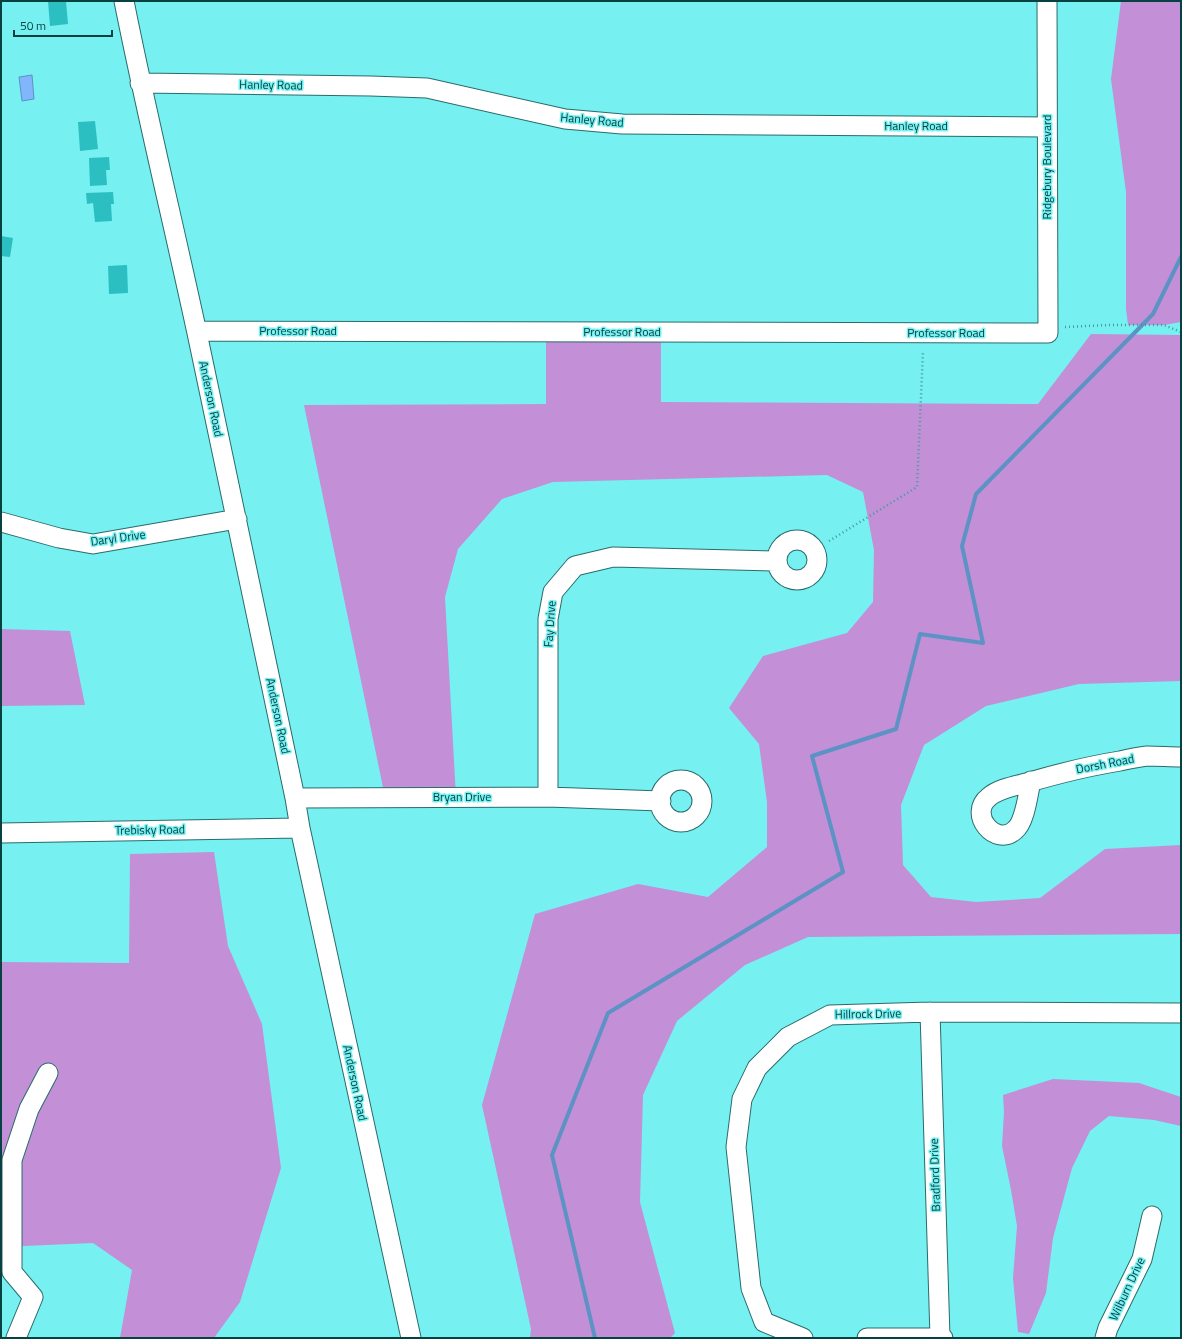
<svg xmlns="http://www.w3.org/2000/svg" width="1182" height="1339" font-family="'Titillium Web',sans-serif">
<rect width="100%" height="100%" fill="#77f0f1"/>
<path fill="#c38fd7" d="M1121,1H1181V322L1164,325H1128L1126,309V192L1111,79Z
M546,332H661V402L1038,404L1091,334L1181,335V681L1079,684L986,706L924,745L901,805L903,865L931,897L976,902L1040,898L1105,849L1181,845V934L808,937L745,965L677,1021L643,1095L640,1202L675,1333L670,1338H530L531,1329L482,1105L535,914L638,884L708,897L767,847V802L759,744L729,708L763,656L847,633L873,602L874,550L863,492L827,475L553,482L502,499L458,549L445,597L456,797H385L304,405L546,404Z
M1,629L70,631L85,705L1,706Z
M214,852L228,946L262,1024L281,1168L240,1302L214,1338H120L132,1270L93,1243L1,1247V962L129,963L130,854Z
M1053,1079L1139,1083L1181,1097V1126L1154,1120L1109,1116L1090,1131L1072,1168L1053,1238L1046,1293L1029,1334L1018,1332L1013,1278L1017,1226L1011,1190L1002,1146L1004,1112L1003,1095Z"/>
<path fill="#81b5fc" stroke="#5d92c4" d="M32,75L34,99L22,101L19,77Z"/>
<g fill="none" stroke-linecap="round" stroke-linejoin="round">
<path stroke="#5d92c4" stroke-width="4" d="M595,1338L552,1155L608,1013L843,872L812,756L896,729L920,634L983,643L962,546L976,494L1153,314L1181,257"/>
</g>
<path fill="#2bbfc1" d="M48,1H66L68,24L50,26Z
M95,121L98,149L80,151L78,122Z
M109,157L110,170H106L107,185L90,186L89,158Z
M113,192L114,204H111L112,221L95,222L93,203L87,204L86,193Z
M1,236L13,238L10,257L1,256Z
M127,265L128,293L109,294L108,266Z"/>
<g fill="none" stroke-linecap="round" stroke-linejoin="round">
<defs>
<path id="minor" d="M124,1C146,112 173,222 197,333C231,488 263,643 295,798L300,828L411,1338
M140,83L371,86L427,88L565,119L622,124L1047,127
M197,331L1048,333L1047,1
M1,522L59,538L93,544L237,519
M777 560a20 20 0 1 1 40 0a20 20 0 1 1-40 0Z
M660 801a21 21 0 1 1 42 0a21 21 0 1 1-42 0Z
M1031,781C1028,794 1025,822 1015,830C996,848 967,814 989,797C998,789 1014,786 1026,783C1057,774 1088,766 1120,761C1129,759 1138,757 1147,756C1159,756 1170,757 1181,757
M548,797V619L553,592L575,566L613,557L777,561
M295,798L548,797L661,801
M1,833L300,828
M930,1012L940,1337
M16,1338L33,1297L12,1272V1160L29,1109L48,1073
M803,1338L764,1322L751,1288L736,1147L742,1099L757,1068L788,1037L830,1015L930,1012L1181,1013
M867,1338H943
M1105,1338L1108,1328L1142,1259L1152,1216"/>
</defs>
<use href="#minor" stroke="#2a6b6c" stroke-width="21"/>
<path stroke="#419a9b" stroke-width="2.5" stroke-dasharray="1 3" stroke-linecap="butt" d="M1065,327L1109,325H1164L1181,332
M829,541L917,487L923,352"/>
<use href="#minor" stroke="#fff" stroke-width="19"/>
</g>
<g text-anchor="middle" stroke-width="3" stroke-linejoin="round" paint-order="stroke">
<g font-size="12" fill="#084142" stroke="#77f0f1">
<text transform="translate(271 85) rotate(1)" y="4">Hanley Road</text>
<text transform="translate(592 120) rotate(5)" y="4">Hanley Road</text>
<text x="916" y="130">Hanley Road</text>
<text transform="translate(1047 167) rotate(-90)" y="4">Ridgebury Boulevard</text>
<text x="298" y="335">Professor Road</text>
<text x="622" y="336">Professor Road</text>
<text x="946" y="337">Professor Road</text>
<text transform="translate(211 399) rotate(78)" y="4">Anderson Road</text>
<text transform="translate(118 538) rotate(-8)" y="4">Daryl Drive</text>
<text transform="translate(550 624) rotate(-86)" y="4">Fay Drive</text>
<text transform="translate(278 716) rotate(78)" y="4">Anderson Road</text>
<text transform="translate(1105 764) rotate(-11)" y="4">Dorsh Road</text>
<text x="462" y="801">Bryan Drive</text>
<text transform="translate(150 830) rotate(-1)" y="4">Trebisky Road</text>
<text transform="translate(868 1014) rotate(-1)" y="4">Hillrock Drive</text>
<text transform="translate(355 1083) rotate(78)" y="4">Anderson Road</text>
<text transform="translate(935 1175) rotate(-92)" y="4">Bradford Drive</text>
<text transform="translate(1127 1289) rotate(-65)" y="4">Wilburn Drive</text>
</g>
</g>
<rect width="1182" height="1339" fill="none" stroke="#084142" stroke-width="4"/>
<path d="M14 30v6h98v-6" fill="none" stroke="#084142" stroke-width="2"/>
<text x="20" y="30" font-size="12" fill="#084142" stroke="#77f0f1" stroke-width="3" paint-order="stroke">50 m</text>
</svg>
